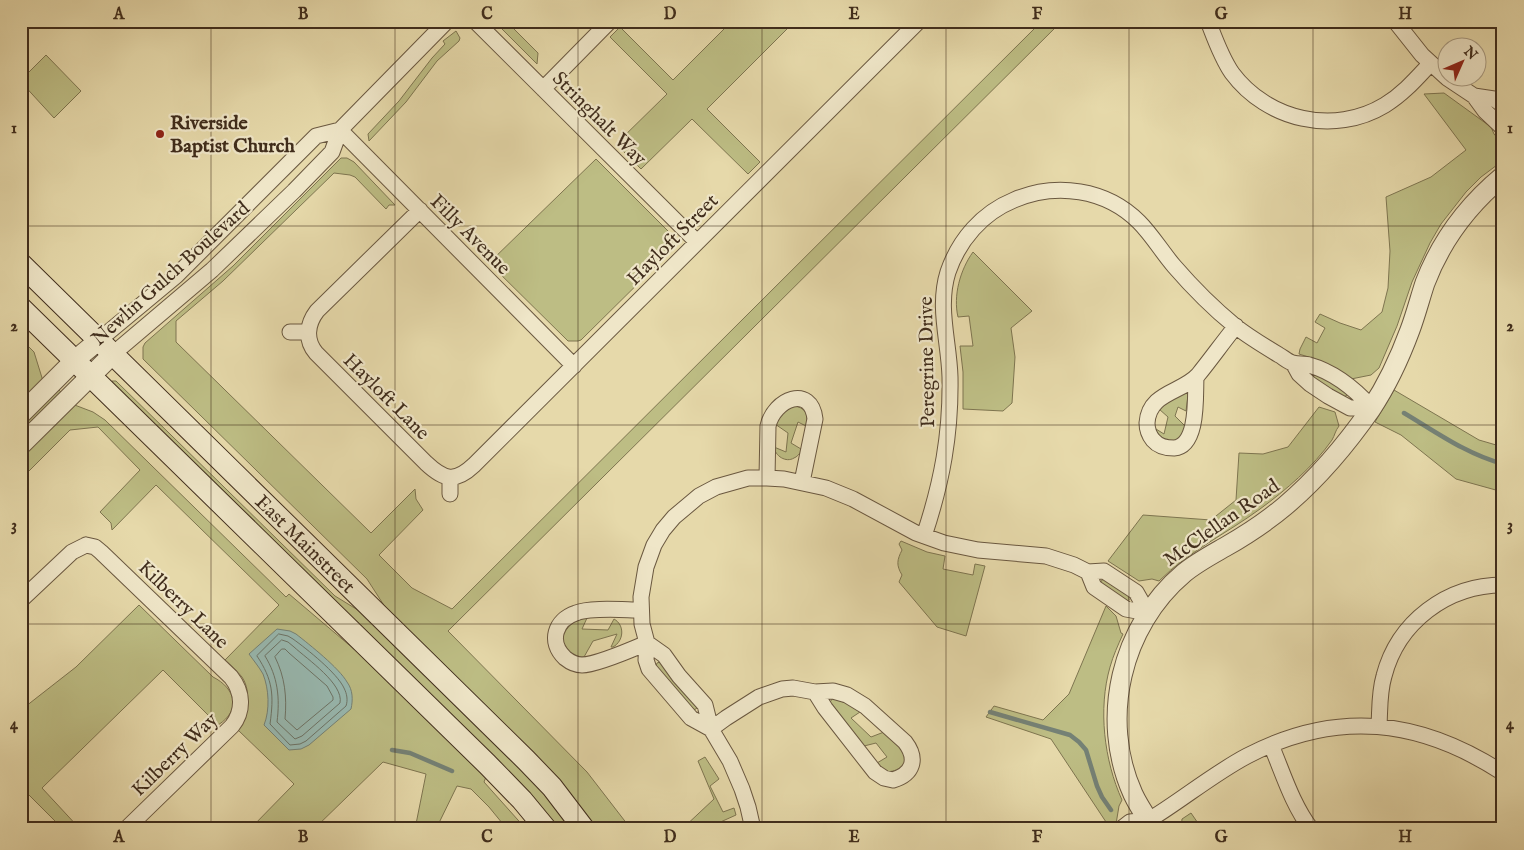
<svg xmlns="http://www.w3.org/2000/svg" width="1524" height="850" font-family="'IM FELL English',serif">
<rect width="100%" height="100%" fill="#e6d9aa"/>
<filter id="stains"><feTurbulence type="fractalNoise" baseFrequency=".004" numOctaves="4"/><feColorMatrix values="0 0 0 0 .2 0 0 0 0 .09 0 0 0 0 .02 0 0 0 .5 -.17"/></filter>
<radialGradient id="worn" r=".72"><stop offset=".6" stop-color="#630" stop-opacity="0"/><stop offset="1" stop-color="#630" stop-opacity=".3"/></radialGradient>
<path fill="#bdbd84" stroke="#7e7550" d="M494,21H506L538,53L537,64Z
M732,21H795L707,109L760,162L748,174L692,119L641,169L616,144L667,94L610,37L620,27L673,80Z
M1042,21H1062L448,631L587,772L631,829H595L588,818L387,610L367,579L143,359V347L145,343L233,266L341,158H347L354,162L395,205H389L386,209L355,177L350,175L334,173L223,281L176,321V342L371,533L415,489L416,499L423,510L379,555L412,588L452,609Z
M456,31L460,38L459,41L437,61L406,102L369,141L368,134L399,101L432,58L445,44L443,41Z
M46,55L81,91L54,118L21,82V80Z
M1444,93L1491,127L1494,134L1502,143L1500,158L1497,165L1481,177L1466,192L1441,224L1430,243L1412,282L1397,326L1379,368L1371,375L1351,379L1318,360L1299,354L1300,349L1306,337L1317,343L1325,328L1315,322L1320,314L1340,323L1361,330L1382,312L1388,288L1390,251L1386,197L1431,177L1466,150L1424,94Z
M596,159L670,233C674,238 673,247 669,253L581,340L578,341H568L489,263Z
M973,252L1032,311L1011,328L1015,357L1012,403L1003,411L963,409V372L960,346H973L969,316L958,317C953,296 960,270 973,252Z
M21,339L34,352L43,381L21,403Z
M1304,370L1313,372L1347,392V395L1344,397L1311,379Z
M112,381H116L335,596L366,615L520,765L573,829H556L112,383Z
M58,389L61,392L21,436V423Z
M1394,390L1479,440L1503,447V492L1456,479L1401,435L1375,422Z
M1187,392L1188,395L1186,411L1178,407L1175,416L1186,427C1184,430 1182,435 1180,438C1171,446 1161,438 1156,431V429L1164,434L1168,417L1159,409L1168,401Z
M72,404L93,412L105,420L286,597L289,594L368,661L486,777L484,782L526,829H507L489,807L471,789L457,786L436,829H415L426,774L383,762L314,829H250L294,784L238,730C248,716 252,692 242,677C237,671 231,665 225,660L279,605L156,485L112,530L111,523L100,512L140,470L98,427L70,430L21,479V455Z
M793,406C805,407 809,414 806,426L798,422L791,443L801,449V452C799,454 797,457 794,458C786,463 775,456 774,447L786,452L788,433L775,424L782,414Z
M1319,407L1335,412L1339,426C1335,431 1335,435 1332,440C1313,467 1286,490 1260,509C1226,534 1189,551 1159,581L1152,579L1139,581L1108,561L1143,515L1211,520L1236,500L1239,453L1263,454L1288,447Z
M901,541L927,552L945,556L943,569L973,575L975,564L985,566L966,636L937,627L899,582L902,575C896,565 897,560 902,550L899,544Z
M1104,579L1128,594L1129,600L1127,601L1100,584L1102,580Z
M139,605L213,677C235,688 242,710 218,725L163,670L42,788L80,829H63L21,787V710L76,667Z
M1106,606L1116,616L1121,633L1123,634C1118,645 1113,656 1110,667C1098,709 1104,760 1122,800L1119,806L1116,824L1110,828L1051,739L986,717L994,706L1043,720L1069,694Z
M585,618H587L582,629L608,630L614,619C625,625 624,641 613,647H611L617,634L593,641L584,657C572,658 566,649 562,639C566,627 573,620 585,618Z
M660,662L662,663L698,706L696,709L692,710L656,666L657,663Z
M833,698L848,704L860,712L851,718L871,737L884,732C890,738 900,745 904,752C911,765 894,774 884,771L877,763L887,757L876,743L864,746L830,702Z
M705,757L719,779L710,786L723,812L734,808L736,815L705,829H682L714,799L698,761Z
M1191,813L1202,829H1181L1182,819Z"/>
<path fill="#98b9b1" stroke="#758175" d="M21,357L28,365V377L21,382Z
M277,629L290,631L296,634C310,645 339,668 347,682C353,690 353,700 351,709L309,745L301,749L289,750L264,725C270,710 269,689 263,674C259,667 254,661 249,654Z"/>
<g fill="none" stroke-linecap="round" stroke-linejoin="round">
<path stroke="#6c7366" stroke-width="1" d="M279,634L288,636L293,639C307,649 337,673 344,688C347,694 348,700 346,706L306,741L300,744L290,745L270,724C274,695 273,680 257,656Z
M282,640L288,642L294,647C307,659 344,684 340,703L302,736L295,739L277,722C280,698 278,677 265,656Z
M282,649H285L289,653L327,686L333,697V700L297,730L285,719C287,697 285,677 275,657Z"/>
<path stroke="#758175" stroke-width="4.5" d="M1404,413C1436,432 1466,454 1503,464
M990,712L1070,735L1079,742L1086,750L1097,786L1102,797L1111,810
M392,750L410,753L452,771"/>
<defs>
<path id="minor" d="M475,21L697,242
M1208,21C1215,39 1221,57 1232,73C1267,120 1334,136 1385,105C1403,94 1416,79 1430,64
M1395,21L1422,55L1446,77
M1447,78L1474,96L1494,99L1503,105
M543,89L610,21
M1474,96L1485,111L1503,128
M340,130L574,366
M420,210L317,311C307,324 305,340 316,353L426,463C444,480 455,483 474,465L919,21
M290,332H308
M99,340L176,276L316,136L340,130
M113,354L212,270L294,191L332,152L340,130L447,21
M1293,363L1299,374L1310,384L1328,396L1350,408H1372
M1196,377C1195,395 1199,446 1174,448C1166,448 1159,447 1153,440C1149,435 1147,429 1147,423C1149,392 1182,393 1198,375C1211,359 1223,342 1236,326
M450,478V494
M767,478L768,426C774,399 811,384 815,419L802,482
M924,536C942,482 951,434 950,377C949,341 937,307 948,272C959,240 982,213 1014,200C1056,182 1106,189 1139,222C1152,235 1162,252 1174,266C1193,288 1213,308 1235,326C1249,337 1264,346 1279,355C1283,357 1288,362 1293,363C1298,365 1304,363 1309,365C1334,372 1355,389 1372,408
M86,545L95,547L101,552L231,677C243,692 244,711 232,726L126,829
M1088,572L1094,587L1126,609L1148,613
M21,600L72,552L86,545
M641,610C625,610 590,607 576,613C555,620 548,642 565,658C570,662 576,665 582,665C596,665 633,649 647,643
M647,643L664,655L679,676L705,705L711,729L730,761L742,789L748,807L753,829
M1379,726C1380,709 1379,693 1384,676C1398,622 1447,585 1503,585
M711,729L691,718L649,669L646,660L647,643L642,624L641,597L646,567L654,545L663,530L674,517L699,496L716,487L748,478H767L784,479L826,488L853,499L916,533L944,543L978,550L1046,556L1074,565L1088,572L1104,571L1136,592L1148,613
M711,729L726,718L759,697L782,689L793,688L815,692L833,691L847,695L865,706L905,742C918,759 913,774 893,780L884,778L875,772L825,708L815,692
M1271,745C1283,773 1292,804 1311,829
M1149,820C1182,800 1213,774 1247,756C1337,709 1420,719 1503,773
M1121,829L1130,822L1149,820L1145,827"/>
<path id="tertiary" d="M21,414L75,360L99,340
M21,445L113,354
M1154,829C1147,818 1139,807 1133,794C1099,719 1121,626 1184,573C1196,563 1211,555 1225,547C1246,535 1266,522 1285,506C1318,478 1346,445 1371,409C1387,385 1400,357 1410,330C1416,314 1420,298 1425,283C1441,241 1468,205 1503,176"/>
<g id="secondary">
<path id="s1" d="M21,264L526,760L552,787L584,829"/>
<path d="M21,308L487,764L522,800L546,829"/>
</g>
</defs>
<use href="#minor" stroke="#6a5840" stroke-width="17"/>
<use href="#tertiary" stroke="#6a5840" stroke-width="21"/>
<use href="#secondary" stroke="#402d1c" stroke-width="23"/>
<use href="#minor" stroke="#efe6c8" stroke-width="15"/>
<use href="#tertiary" stroke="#efe6c8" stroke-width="19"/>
<use href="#secondary" stroke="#efe6c8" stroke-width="21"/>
</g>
<path fill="none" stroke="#402d1c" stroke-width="1" stroke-opacity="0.55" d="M211,21V829M395,21V829M578,21V829M762,21V829M946,21V829M1129,21V829M1313,21V829M21,226H1503M21,425H1503M21,624H1503"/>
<circle fill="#8f2418" stroke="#efe6c8" stroke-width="2" cx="160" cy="134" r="5"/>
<g text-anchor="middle" stroke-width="4.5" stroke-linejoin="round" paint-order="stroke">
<g font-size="20" fill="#402d1c" stroke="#efe6c8">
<text transform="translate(600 118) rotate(45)" y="7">Stringhalt Way</text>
<text transform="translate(471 234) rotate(45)" y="7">Filly Avenue</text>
<text transform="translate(672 239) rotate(-45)" y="7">Hayloft Street</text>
<text transform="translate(170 273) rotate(-42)" y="7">Newlin Gulch Boulevard</text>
<text transform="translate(926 362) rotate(-91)" y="7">Peregrine Drive</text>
<text transform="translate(387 396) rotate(45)" y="7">Hayloft Lane</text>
<text transform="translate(1221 522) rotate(-35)" y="7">McClellan Road</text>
<text dy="7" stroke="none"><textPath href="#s1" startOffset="399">East Mainstreet</textPath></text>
<text transform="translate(184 604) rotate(44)" y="7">Kilberry Lane</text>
<text transform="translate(174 754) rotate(-44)" y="7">Kilberry Way</text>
</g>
<g font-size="20" font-weight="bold" fill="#402d1c" stroke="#efe6c8" text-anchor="start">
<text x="170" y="129">Riverside<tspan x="170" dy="23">Baptist Church</tspan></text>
</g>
</g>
<rect width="1524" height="850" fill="none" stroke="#e6d9aa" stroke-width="55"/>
<g transform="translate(1462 62) rotate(45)"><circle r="24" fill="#efe6c8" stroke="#a99c83"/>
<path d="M0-4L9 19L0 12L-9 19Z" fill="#8f2418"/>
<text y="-8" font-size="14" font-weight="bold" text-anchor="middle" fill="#402d1c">N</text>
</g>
<rect x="28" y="28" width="1468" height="794" fill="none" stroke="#402d1c" stroke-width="2"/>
<g font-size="16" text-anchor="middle" font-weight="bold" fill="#402d1c">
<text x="119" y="19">A</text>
<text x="303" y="19">B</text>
<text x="487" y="19">C</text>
<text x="670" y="19">D</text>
<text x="854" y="19">E</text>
<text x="1037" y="19">F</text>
<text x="1221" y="19">G</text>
<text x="1405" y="19">H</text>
<text x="14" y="133">1</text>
<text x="1510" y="133">1</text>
<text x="14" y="331">2</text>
<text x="1510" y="331">2</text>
<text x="14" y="530">3</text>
<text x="1510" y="530">3</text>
<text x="14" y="729">4</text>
<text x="1510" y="729">4</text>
<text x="119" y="842">A</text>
<text x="303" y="842">B</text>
<text x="487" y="842">C</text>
<text x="670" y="842">D</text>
<text x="854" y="842">E</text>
<text x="1037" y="842">F</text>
<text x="1221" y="842">G</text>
<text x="1405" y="842">H</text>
</g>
<rect width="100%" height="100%" filter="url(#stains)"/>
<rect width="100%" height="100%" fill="url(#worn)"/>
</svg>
